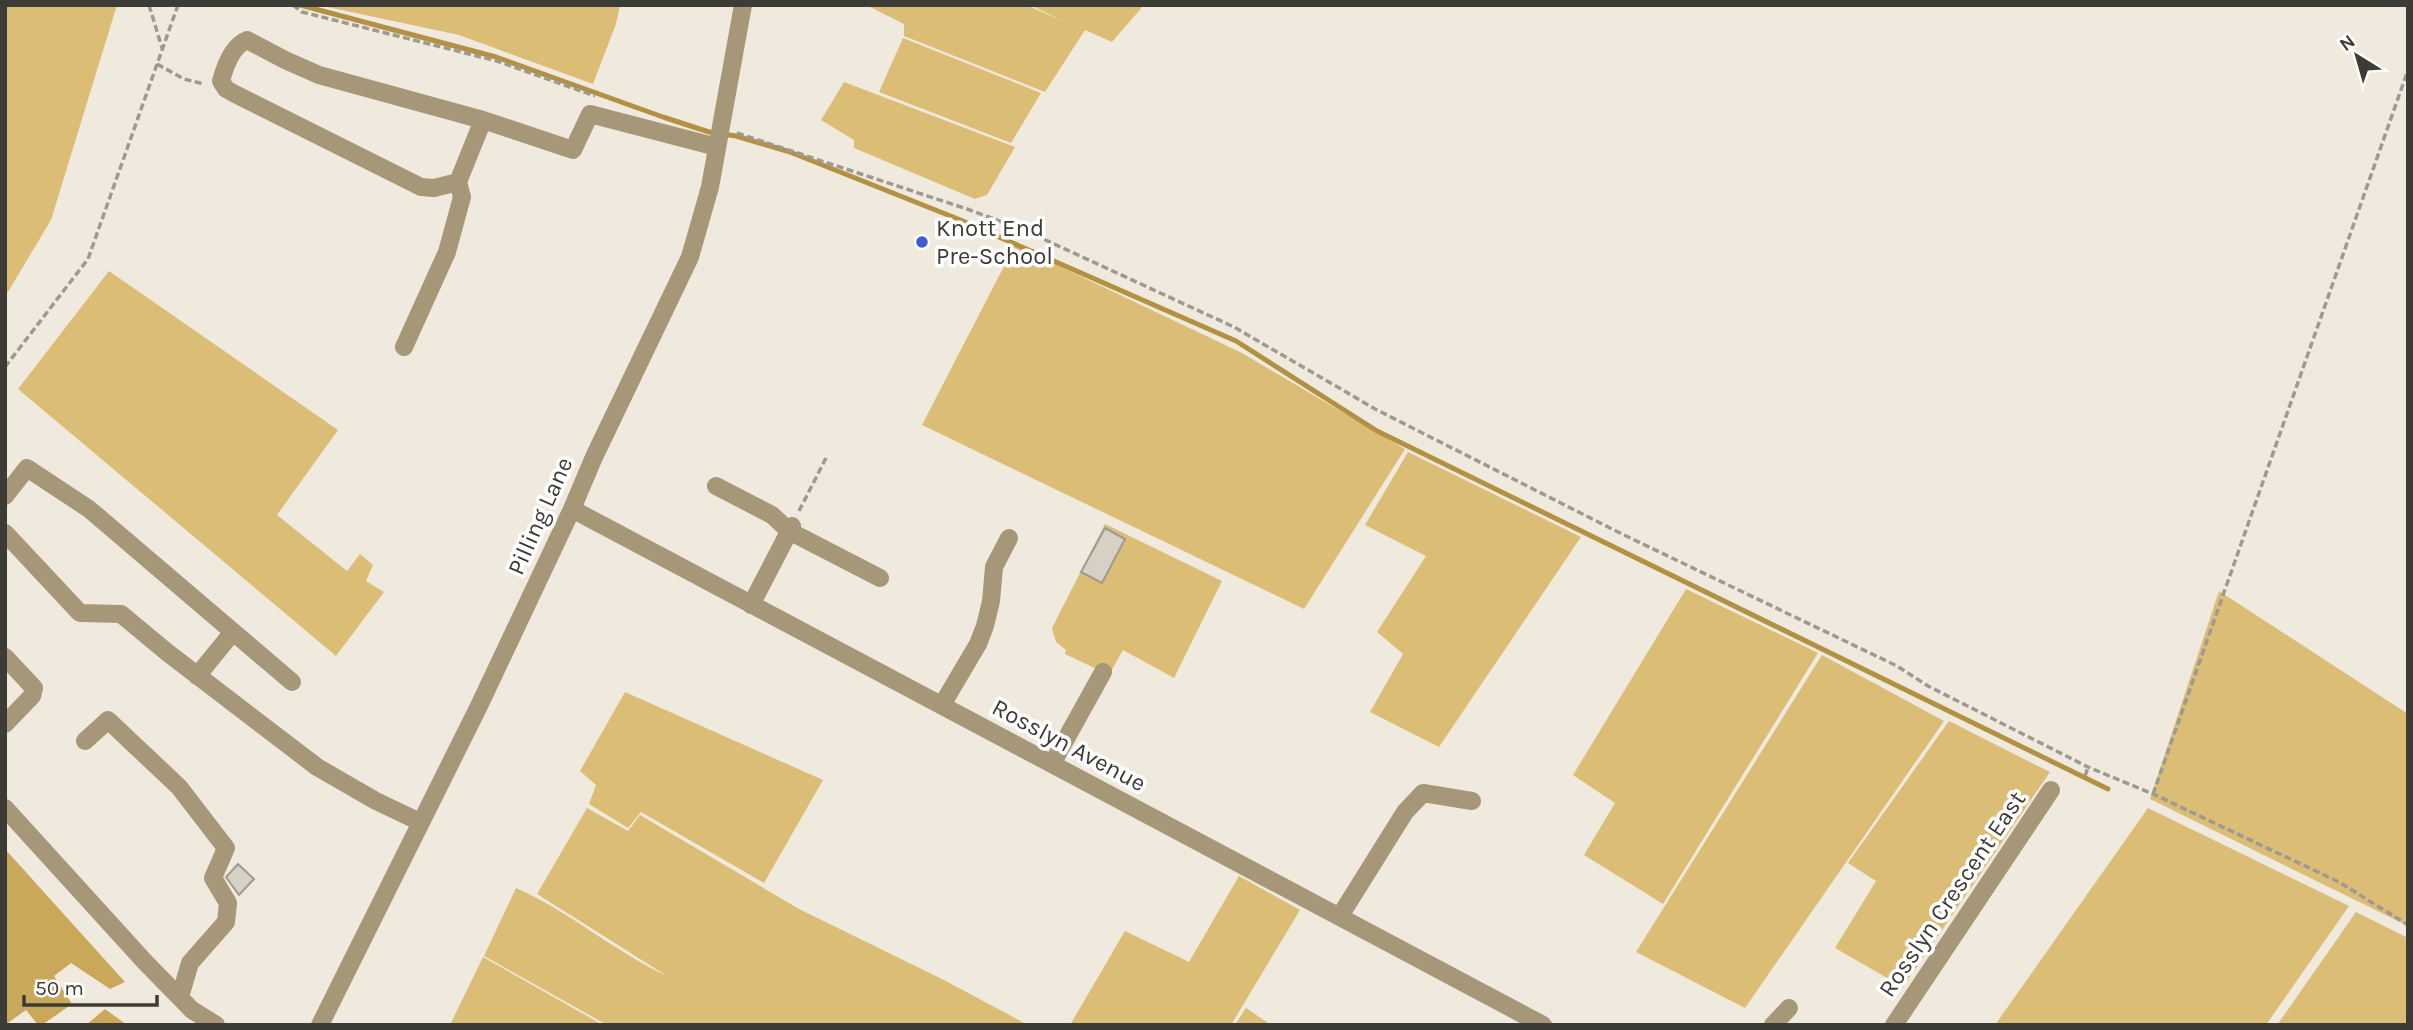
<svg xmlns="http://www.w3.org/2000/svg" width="2413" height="1030" font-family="Karla,sans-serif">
<rect width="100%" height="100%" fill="#f0eade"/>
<path fill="#dbbd76" d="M5,5H117L51,220L5,297Z
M318,5H620L616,24L593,84L459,35Z
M866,5H1026L1065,22L1030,5H1144L1112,42L1085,30L1045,92L904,36V24Z
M903,38L1041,93L1011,143L879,92Z
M844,82L1015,147L987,195L975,199L854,148V140L821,120Z
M1015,245L1242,353L1405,449L1304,609L922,425Z
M109,271L338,430L277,515L347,571L360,554L373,565L366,581L384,592L336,656L18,389Z
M1408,452L1581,537L1439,747L1370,712L1403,654L1377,632L1426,556L1365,525Z
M1105,524L1222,581L1174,678L1123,650L1109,675L1065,654L1066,650L1056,642L1052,628Z
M1686,589L1818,653L1663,904L1584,855L1615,803L1573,775Z
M2219,591L2408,714V926L2150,799Z
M1822,655L1944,721L1745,1008L1636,952Z
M625,692L823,780L764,883L641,812L628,828L589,804L596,785L580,771Z
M1949,721L2050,772L1903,987L1835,948L1876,881L1848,863Z
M587,808L628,831L640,815L799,909L944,980L1028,1025H607L484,956L516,888C569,911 615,952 667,976L537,894Z
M2148,808L2349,906L2266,1025H1995Z
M1239,876L1300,910L1231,1025H1070L1125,931L1189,962Z
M2356,912L2408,938V1025H2277Z
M483,957L603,1025H450Z
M1246,1008L1271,1025H1235Z"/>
<path fill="#c9a859" d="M5,849L125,982L110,989L71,963L54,976L72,1004L42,1025H38L26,1010L5,1025Z
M105,1009L127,1025H86Z"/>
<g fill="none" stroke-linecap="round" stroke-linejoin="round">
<path stroke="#b29242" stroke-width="5" d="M300,5L496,57L663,117L709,132L736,136L790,152L958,219L1236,341L1377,431L2108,789"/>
</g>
<path fill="#d6d0c5" stroke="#9e9a8e" stroke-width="2" d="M1105,528L1125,539L1102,583L1081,572Z
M238,864L254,879L239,895L226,877Z"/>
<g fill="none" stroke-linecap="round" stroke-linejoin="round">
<path stroke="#9e9991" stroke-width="3.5" stroke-dasharray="7 3.5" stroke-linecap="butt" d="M149,5L162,48
M293,5L302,12L497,61L595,96
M157,64L184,79L204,84
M737,133L970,210L1026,231L1234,327L1377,410L1622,534L1897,666L1928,686L2088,767L2153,794L2339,882L2408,925
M5,367L88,259L178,5
M799,511L826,458
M2085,776L2088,767
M2153,794L2408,70"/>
<path stroke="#a59777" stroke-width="18" d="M458,182L434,188L421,187L235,94L226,89L221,81C225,66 232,46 247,40L285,60L319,75L483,120L573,150L590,114L717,147
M404,347L447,252L462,197L458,182L483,120
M716,486L772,515L789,531L880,578
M5,496L27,468L89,509L292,682
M572,509L1543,1025
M5,533L80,613L121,614L168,653L317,767L376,801L420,822
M751,605L792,526
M5,657L34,688L32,696L5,724
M197,676L233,632
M942,705L978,644L985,626L991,601L994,567L1009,538
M85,741L108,720L179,787L226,848L213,878L228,903L226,922L190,963L180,997
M1052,764L1103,672
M5,808L145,962L192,1010L216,1025
M1340,916L1405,812L1423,793L1472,801
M320,1025L478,708L572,509L594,457L690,257L710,187L743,5
M1773,1025L1789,1008
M1894,1025L2051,790"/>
</g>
<circle fill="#3c5dcf" stroke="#fff" stroke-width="2.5" cx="922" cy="242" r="7"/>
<g text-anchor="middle" stroke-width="7" stroke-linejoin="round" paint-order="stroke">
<g font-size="24" fill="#3d3b36" stroke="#fff" text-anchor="start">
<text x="936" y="236">Knott End<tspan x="936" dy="28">Pre-School</tspan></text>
</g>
<g font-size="24" fill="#3d3b36" stroke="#fff">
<text transform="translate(540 516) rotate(-66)" y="8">Pilling Lane</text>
<text transform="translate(1069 745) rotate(28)" y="8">Rosslyn Avenue</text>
<text transform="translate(1952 894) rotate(-56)" y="8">Rosslyn Crescent East</text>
</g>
</g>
<rect width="2413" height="1030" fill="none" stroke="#3d3b36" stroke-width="14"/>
<g transform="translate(2357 56) rotate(323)" stroke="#ffffff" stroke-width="5" paint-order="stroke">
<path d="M0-5L12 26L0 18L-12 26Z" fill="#3d3b36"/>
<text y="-10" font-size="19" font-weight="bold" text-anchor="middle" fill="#3d3b36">N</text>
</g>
<path d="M24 995v10h133v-10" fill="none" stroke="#3d3b36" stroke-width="3.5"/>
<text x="35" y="995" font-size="21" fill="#3d3b36" stroke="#ffffff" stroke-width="5" paint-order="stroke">50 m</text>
</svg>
